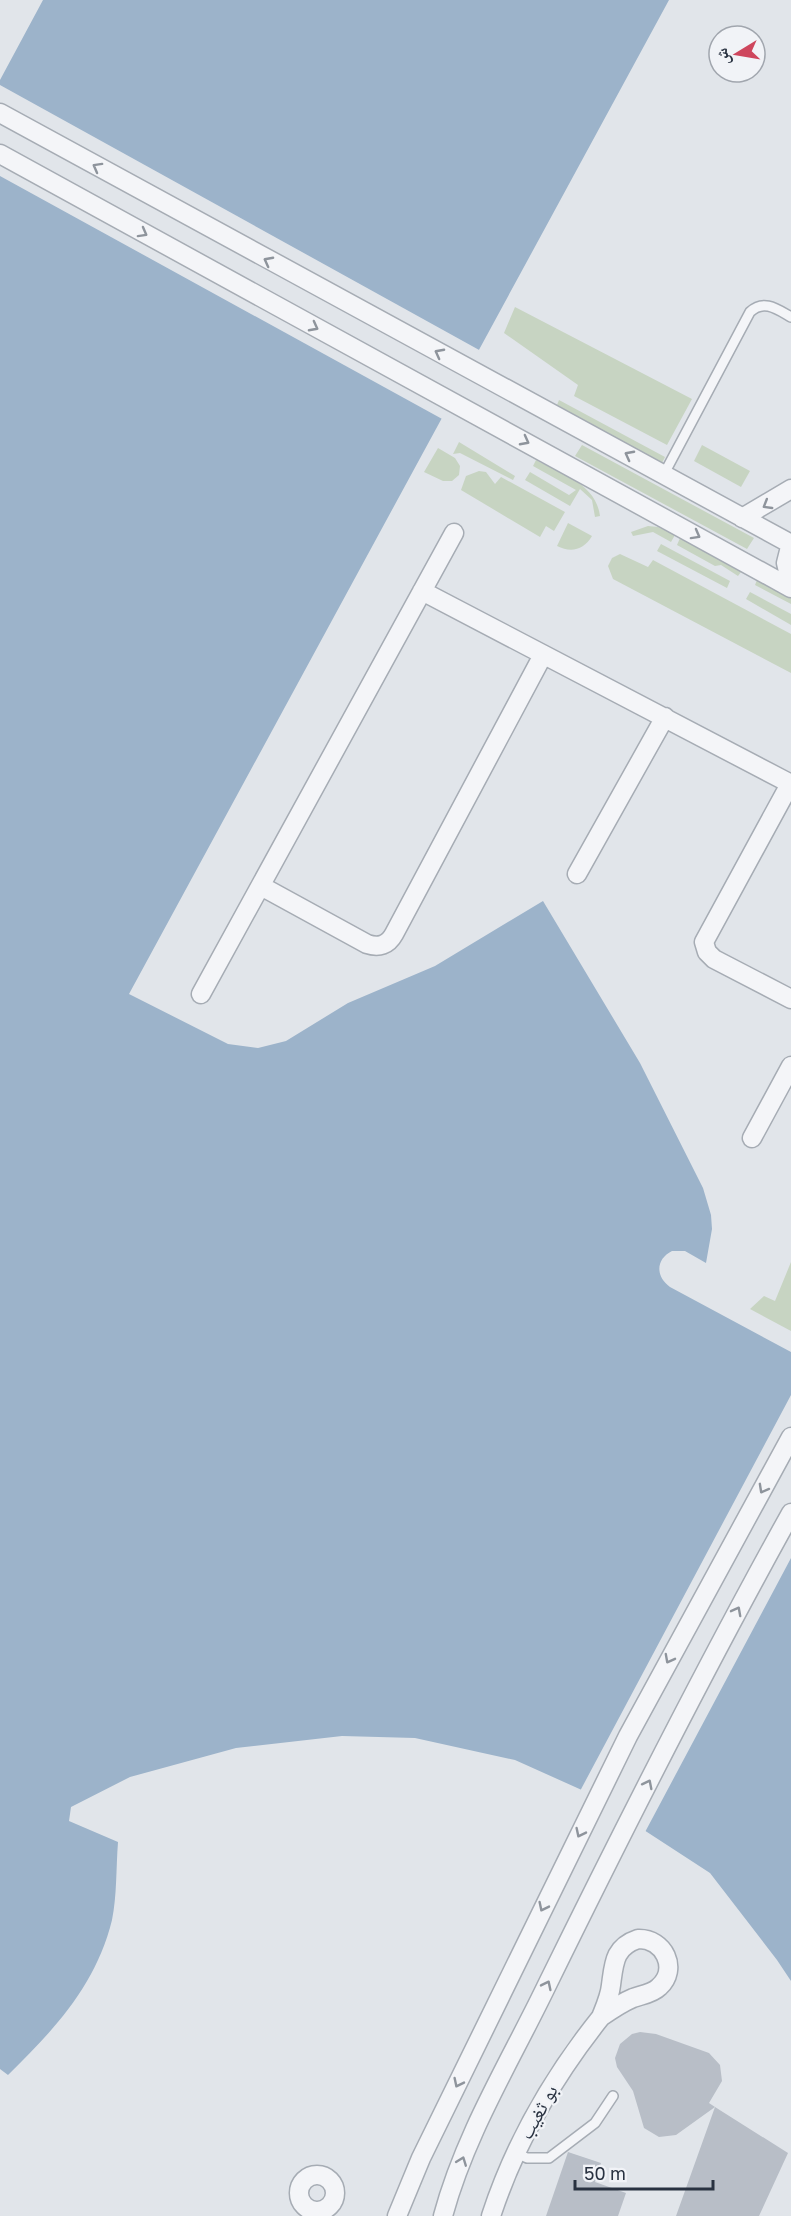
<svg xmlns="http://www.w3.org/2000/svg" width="791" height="2216" font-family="'Golos Text','Noto Naskh Arabic',sans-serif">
<rect width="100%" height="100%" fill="#e1e5ea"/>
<path fill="#c7d4c2" d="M515,307L692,399L667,445L574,396L578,385L504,333Z
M559,400L665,457L662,463L557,405Z
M459,442L515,476L513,480L460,453L453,454Z
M582,445L754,538L747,549L575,456Z
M702,445L750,471L741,487L694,461Z
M438,448L455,458L460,466L459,475L452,481H443L424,472Z
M536,460C562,474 596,484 600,516L595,517L592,500L580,489L570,506L525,480L530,472L569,495L576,490L533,466Z
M479,471L486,472L495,484L501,477L565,512L554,531L546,526L540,537L461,490L466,476Z
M568,523L592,536C584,550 571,553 557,546Z
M648,526L658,527L675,535L671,542L653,532L633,536L631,532Z
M680,538L741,572L738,576L721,565L715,566L677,545Z
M661,544L730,581L727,588L657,551Z
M620,554L648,567L653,560L791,634V673L613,579L608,566L612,558Z
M757,580L791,598V604L755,585Z
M750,592L791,614V625L746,599Z
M791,1262V1331L750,1309L764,1296L775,1301Z"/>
<path fill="#9cb3ca" d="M43,0H669L129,994L228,1044L258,1048L286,1041L348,1003L435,966L543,901L640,1063L703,1188L711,1215L712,1229L706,1263L685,1251H672C656,1259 655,1276 670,1287L791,1352V1981L777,1960L710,1873L584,1791L515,1760L415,1738L342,1736L236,1748L130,1777L71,1807L69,1821L118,1842C116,1868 117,1896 112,1920C96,1985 55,2029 8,2075L0,2069V80Z"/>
<path fill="#e1e5ea" d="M0,85L481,351L444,420L0,176Z
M791,1395V1558L644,1834L579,1793Z"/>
<path fill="#b8bec7" d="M640,2032L656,2034L709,2053L720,2065L722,2081L709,2103L715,2107L676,2135L659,2137L644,2128L633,2091L617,2067L615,2058L620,2044L632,2034Z
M715,2107L788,2153L759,2216H676Z
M568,2152L601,2163L595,2182L626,2193L618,2216H546Z"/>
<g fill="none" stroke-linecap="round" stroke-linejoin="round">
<defs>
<path id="service" d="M664,474L750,312C764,299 777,309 791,317
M516,2153L527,2158H549L595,2123L613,2096"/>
<path id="minor" d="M0,113L791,544
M0,154L791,588
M742,518L791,489
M791,543L786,563L791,584
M422,591L791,784
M790,784L704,942L707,952L714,959L791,999
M577,874L665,717
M261,886L367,944C379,948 388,945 394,934L543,655
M201,994L454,533
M752,1138L791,1066
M638,1939C664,1938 679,1969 659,1987C652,1994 641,1995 633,1998C621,2003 611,2010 601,2017C605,2007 610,1996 611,1985C614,1963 614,1947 638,1939Z
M299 2193a18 18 0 1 1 36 0a18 18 0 1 1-36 0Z
M397,2216L421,2158L628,1736L791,1437
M443,2216C465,2134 511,2060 547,1985C625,1826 705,1668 791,1513
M491,2216C515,2143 553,2077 601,2017"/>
</defs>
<use href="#service" stroke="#a6acb4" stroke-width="12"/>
<use href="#minor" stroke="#a6acb4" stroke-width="21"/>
<use href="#service" stroke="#f4f5f8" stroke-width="9"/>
<use href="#minor" stroke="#f4f5f8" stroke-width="18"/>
</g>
<defs><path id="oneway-chevron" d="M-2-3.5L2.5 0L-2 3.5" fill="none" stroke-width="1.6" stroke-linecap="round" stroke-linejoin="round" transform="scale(1.5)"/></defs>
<g stroke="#8e949c">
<use href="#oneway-chevron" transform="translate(97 167) rotate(-151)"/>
<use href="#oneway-chevron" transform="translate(143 233) rotate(29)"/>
<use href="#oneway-chevron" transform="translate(268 261) rotate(-152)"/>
<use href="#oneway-chevron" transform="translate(314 327) rotate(28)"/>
<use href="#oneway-chevron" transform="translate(439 353) rotate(-152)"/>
<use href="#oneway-chevron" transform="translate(525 441) rotate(28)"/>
<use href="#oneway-chevron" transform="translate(629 455) rotate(-152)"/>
<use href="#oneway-chevron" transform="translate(767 505) rotate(149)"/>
<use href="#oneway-chevron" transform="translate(696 535) rotate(29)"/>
<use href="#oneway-chevron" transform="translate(763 1489) rotate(119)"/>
<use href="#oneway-chevron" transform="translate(737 1611) rotate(-62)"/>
<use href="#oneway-chevron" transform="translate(669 1659) rotate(118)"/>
<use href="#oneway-chevron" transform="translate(648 1784) rotate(-63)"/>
<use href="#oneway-chevron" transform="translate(580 1833) rotate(116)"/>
<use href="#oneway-chevron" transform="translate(543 1907) rotate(116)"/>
<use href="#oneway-chevron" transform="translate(547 1985) rotate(-64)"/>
<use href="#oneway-chevron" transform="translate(458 2083) rotate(116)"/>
<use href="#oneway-chevron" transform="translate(462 2161) rotate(-69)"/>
</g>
<g text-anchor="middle" stroke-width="4.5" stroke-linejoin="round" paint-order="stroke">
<g font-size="20" fill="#293241" stroke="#f1f3f7">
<text transform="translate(538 2112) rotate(-61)" y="7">بو ثغيب</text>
</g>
</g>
<g transform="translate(737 54) rotate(259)"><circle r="28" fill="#f1f3f7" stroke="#a1a6ae" stroke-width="1.5"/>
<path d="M0-4.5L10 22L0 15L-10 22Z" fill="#ce465d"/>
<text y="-9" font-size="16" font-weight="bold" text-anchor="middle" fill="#293241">ش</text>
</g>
<path d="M575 2180v9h138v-9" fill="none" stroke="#293241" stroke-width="3"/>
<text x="584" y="2180" font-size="18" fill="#293241" stroke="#f1f3f7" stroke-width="4.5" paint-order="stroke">50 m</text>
</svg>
